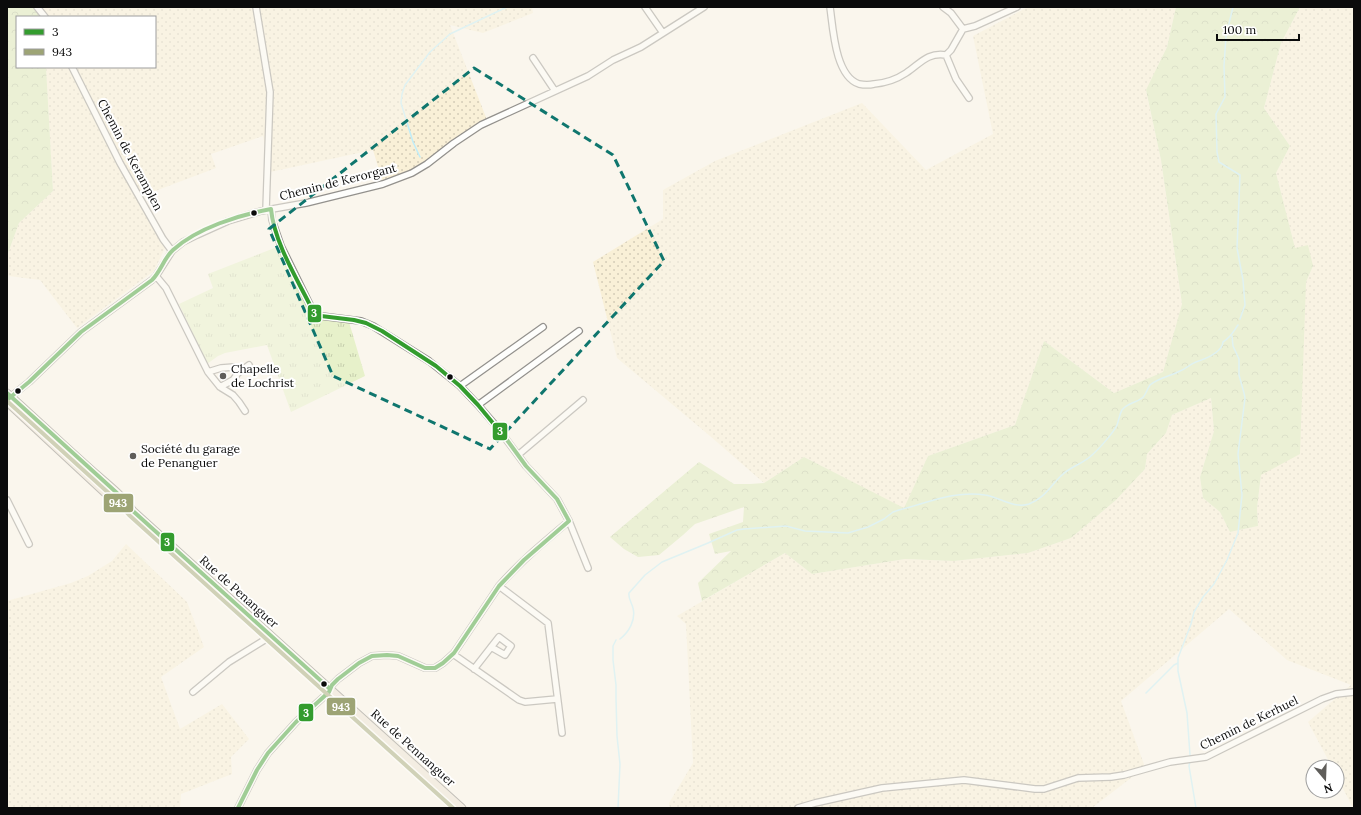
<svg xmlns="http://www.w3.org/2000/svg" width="1361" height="815" font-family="Lora,serif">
<defs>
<pattern id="farmland-dots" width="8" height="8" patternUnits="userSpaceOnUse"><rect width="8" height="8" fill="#f9f0d7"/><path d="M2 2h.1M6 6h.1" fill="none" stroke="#d4ccb7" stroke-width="1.8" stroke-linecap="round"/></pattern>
<pattern id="forest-crowns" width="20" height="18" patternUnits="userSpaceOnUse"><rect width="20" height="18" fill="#d9e9b8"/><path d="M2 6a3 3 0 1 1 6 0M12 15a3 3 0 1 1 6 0" fill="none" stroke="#b9c69d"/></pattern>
<pattern id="park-tufts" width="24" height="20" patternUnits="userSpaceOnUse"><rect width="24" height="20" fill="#e7f1ca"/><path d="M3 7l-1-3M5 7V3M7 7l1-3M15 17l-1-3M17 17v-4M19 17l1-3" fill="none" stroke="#c5cdac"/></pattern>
</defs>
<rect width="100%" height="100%" fill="#faf6ed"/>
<path fill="url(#farmland-dots)" d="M42,7H532L533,13L483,33L450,25L487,120L426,162L405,173L382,180L373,150L270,172L263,136L211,154L216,168L142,196L166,246L154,271L77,328L40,280L9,276L7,274V256L19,223L53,191L46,67H155V17H43Z
M1028,7H1176L1167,47L1146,91L1161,160L1182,305L1163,372L1114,393L1044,341L1015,425L928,456L904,509L804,457L764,483L710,436L617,358L593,262L663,219V190L715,161L862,103L926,170L993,134L973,36Z
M1300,7H1354V808H1353L1337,777V767H1332L1308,722L1351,685L1287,660L1229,609L1121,701L1145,767L1092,808H670L669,803L693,763L686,624L677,616L785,553L812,574L905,559L954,561L1028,553L1071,538L1116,500L1145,469L1147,454L1166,433L1172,415L1211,398L1214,431L1200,477L1203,498L1220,512L1230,532L1258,526L1257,508L1261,475L1306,282L1313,266L1295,249L1276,173L1290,146L1264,108L1281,43Z
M126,544L187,602L204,647L161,677L180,729L222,704L249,739L231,757L232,774L181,794L180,808H7V601L71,583L88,576L112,561Z"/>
<path fill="url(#forest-crowns)" d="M7,7H42L43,17H17V67H46L53,191L19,223L7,256Z
M1176,7H1300L1281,43L1264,108L1290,146L1276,173L1295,248L1308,245L1313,266L1306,282L1300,454L1261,475L1257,508L1258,526L1230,532L1220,512L1203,498L1200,477L1214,431L1211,398L1172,415L1166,433L1147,454L1145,469L1116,500L1071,538L1028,553L954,561L905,559L812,574L785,553L702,601L698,583L731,551L715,554L709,534L743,522L744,507L695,524L683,535L659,555L638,557L624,549L610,537L699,462L734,484H750L764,483L804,457L904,508L928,456L1015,425L1044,341L1114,393L1163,372L1182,304L1161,160L1146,90L1167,47Z"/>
<path fill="url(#park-tufts)" d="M277,247L313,319L349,322L365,376L291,412L267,345L225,353L218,356L207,364L179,304L213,288L208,274Z"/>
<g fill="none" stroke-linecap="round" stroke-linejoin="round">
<path stroke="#c0edf8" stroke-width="1.5" d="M1233,7L1226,36L1224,66L1225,97L1216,114L1217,152L1219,162L1240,175L1237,248L1243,280L1245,305L1240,319
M7,148V156
M420,157L413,142L401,103L402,94L405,85L430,52L450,34L507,7
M620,639C629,632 636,620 633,608C632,603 628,599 629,593L645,575L662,562L708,543L737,530L744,529L786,526L805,531L848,533L868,527L884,519L893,512L899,510C927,503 956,490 985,495C999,497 1014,509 1029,504C1045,498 1051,485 1062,475C1071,466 1083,464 1092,455C1099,449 1114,432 1117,425C1119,420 1119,415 1122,410C1127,403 1136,403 1142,398C1146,395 1147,389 1150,385C1158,378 1171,376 1180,371C1186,369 1190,364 1196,362C1205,359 1222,353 1223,342C1231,337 1233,332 1238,325
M616,640L613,646V660L616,685V698L617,736L620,764L618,808
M1146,693L1174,665L1178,663
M1190,755L1187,713L1178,671V658L1191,624L1194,612L1203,597L1214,584L1227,560L1238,533L1242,495L1238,454L1245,398L1244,393L1239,375V359L1233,346L1232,336
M1190,761L1189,766L1196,808"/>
<defs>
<path id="minor" d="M37,7L45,17
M256,7L270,92L266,210
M645,7L663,33
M830,7C833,28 835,76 859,84C864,85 870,85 874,84C886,83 897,79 906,73C920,64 927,52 946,55
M943,7L951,13L963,29
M946,55L951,50L963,29L975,26L1017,7
M946,55L956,79L969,98
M533,58L555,91
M72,67L120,163L163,239L172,251
M271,209L272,220L281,246L314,313L321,316L361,321L373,326L429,361L460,386L478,405L497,427L526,466L557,499L569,521L588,568
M156,276L166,288L208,372L221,368L234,367L238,373L233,380L220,387L208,372
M238,373L249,365
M460,386L543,327
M220,387L233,395L239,402L245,411
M9,398L29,382L81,332L152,280L156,276L172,251L183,242L197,235L228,221L261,211L306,203L383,184L412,173L427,164L454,143L481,125L588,76L613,60L641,47L704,7
M478,405L579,331
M518,455L583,400
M7,500L29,544
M499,586L548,623L562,733
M453,654L519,700L525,702L557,699
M474,669L499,637L511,646L505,655L491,647
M193,692L229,662L271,636
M238,808L257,770L268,753L296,722L329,692L332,685L338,679L359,663L372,656L387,655L398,656L425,668H435L443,663L454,653L499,586C520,562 545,541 569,521
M798,808L815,803L882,788L964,780L1035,789H1044L1078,778L1111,777L1124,775L1170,762L1206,757L1322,699L1336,694L1354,692"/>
<path id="major" d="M7,393C34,417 60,442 87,466C103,481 121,493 133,511L462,808
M7,402L104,492L130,510"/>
</defs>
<use href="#minor" stroke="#93918d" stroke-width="8"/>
<use href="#major" stroke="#807e7a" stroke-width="9"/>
<use href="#minor" stroke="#fefefc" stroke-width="5.5"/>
<use href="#major" stroke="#ece3d6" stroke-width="7"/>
<defs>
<path id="bus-1" d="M271,209C274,243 299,282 314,313L321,316L354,320L366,323L382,331L436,366L460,386L478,405L507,440L526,466L557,499L569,521
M7,393L117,493L133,511L330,689
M7,400L29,382L81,332L152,280C161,271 164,258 173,250C197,228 239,215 271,209
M238,808L257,770L268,753L296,722L329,692L332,685L338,679L359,663L372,656L387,655L398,656L425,668H435L443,663L454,653L499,586L524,560L569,521"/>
<path id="bus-2" d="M7,401L113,497L129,515L453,808"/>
</defs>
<use href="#bus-1" stroke="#fff" stroke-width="7"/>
<use href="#bus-2" stroke="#fff" stroke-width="7"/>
<use href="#bus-1" stroke="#339c2e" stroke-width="4"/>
<use href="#bus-2" stroke="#9da475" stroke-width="4"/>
</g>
<path d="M0 0H1361V815H0ZM474,68L613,155L664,261L490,449L333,376L269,229Z" fill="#faf6ed" fill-opacity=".55" fill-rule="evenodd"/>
<path fill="none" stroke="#0f766e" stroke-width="3" stroke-dasharray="8 5" stroke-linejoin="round" d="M474,68L613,155L664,261L490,449L333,376L269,229Z"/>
<g fill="#0b0b0b" stroke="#fff" stroke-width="1.5">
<circle cx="254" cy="213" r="3.5"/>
<circle cx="450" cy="377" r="3.5"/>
<circle cx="18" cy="391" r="3.5"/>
<circle cx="324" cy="684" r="3.5"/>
</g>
<g fill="#5f5d5a" stroke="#fff" stroke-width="1.5">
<circle cx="223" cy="376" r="4"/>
<circle cx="133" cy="456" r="4"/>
</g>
<g text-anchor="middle" stroke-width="4" stroke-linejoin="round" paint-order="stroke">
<g font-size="12" fill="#0b0b0b" stroke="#fff">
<text transform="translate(130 155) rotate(62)" y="4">Chemin de Keramplen</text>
<text transform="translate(338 182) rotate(-14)" y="4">Chemin de Kerorgant</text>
<text transform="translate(239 592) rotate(42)" y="4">Rue de Penanguer</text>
<text transform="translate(1249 723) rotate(-26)" y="4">Chemin de Kerhuel</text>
<text transform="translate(413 748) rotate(42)" y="4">Rue de Pennanguer</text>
</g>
<g font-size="12" fill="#0b0b0b" stroke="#fff" text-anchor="start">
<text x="231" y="373">Chapelle<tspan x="231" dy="14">de Lochrist</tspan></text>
<text x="141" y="453">Société du garage<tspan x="141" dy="14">de Penanguer</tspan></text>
</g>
</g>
<g stroke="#fff" stroke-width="1.5">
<rect x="307" y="304" width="15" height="19" rx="4" fill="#339c2e"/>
<rect x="492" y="422" width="16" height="19" rx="4" fill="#339c2e"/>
<rect x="103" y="493" width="31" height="20" rx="4" fill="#9da475"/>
<rect x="160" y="532" width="15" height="20" rx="4" fill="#339c2e"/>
<rect x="326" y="697" width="30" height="19" rx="4" fill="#9da475"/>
<rect x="298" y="703" width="16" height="19" rx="4" fill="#339c2e"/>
</g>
<g font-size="11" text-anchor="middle" font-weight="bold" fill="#fff">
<text x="314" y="317">3</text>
<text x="500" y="435">3</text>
<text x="118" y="507">943</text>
<text x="167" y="546">3</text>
<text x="341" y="711">943</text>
<text x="306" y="717">3</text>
</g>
<rect width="1361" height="815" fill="none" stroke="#0b0b0b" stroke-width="16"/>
<rect x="16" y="16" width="140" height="52" fill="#ffffff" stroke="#9d9d9d"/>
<rect x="24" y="29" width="20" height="6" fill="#339c2e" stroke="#9d9d9d"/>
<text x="52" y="36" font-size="12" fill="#0b0b0b">3</text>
<rect x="24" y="49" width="20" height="6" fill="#9da475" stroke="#9d9d9d"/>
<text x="52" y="56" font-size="12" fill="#0b0b0b">943</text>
<g transform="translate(1325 779) rotate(161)"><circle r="19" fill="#ffffff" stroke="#9d9d9d"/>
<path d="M0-3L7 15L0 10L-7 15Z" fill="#5f5d5a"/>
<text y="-6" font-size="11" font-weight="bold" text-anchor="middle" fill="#0b0b0b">N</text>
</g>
<path d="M1217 34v6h82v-6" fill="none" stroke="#0b0b0b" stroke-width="2"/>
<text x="1223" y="34" font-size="12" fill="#0b0b0b" stroke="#ffffff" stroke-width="3" paint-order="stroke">100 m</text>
</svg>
